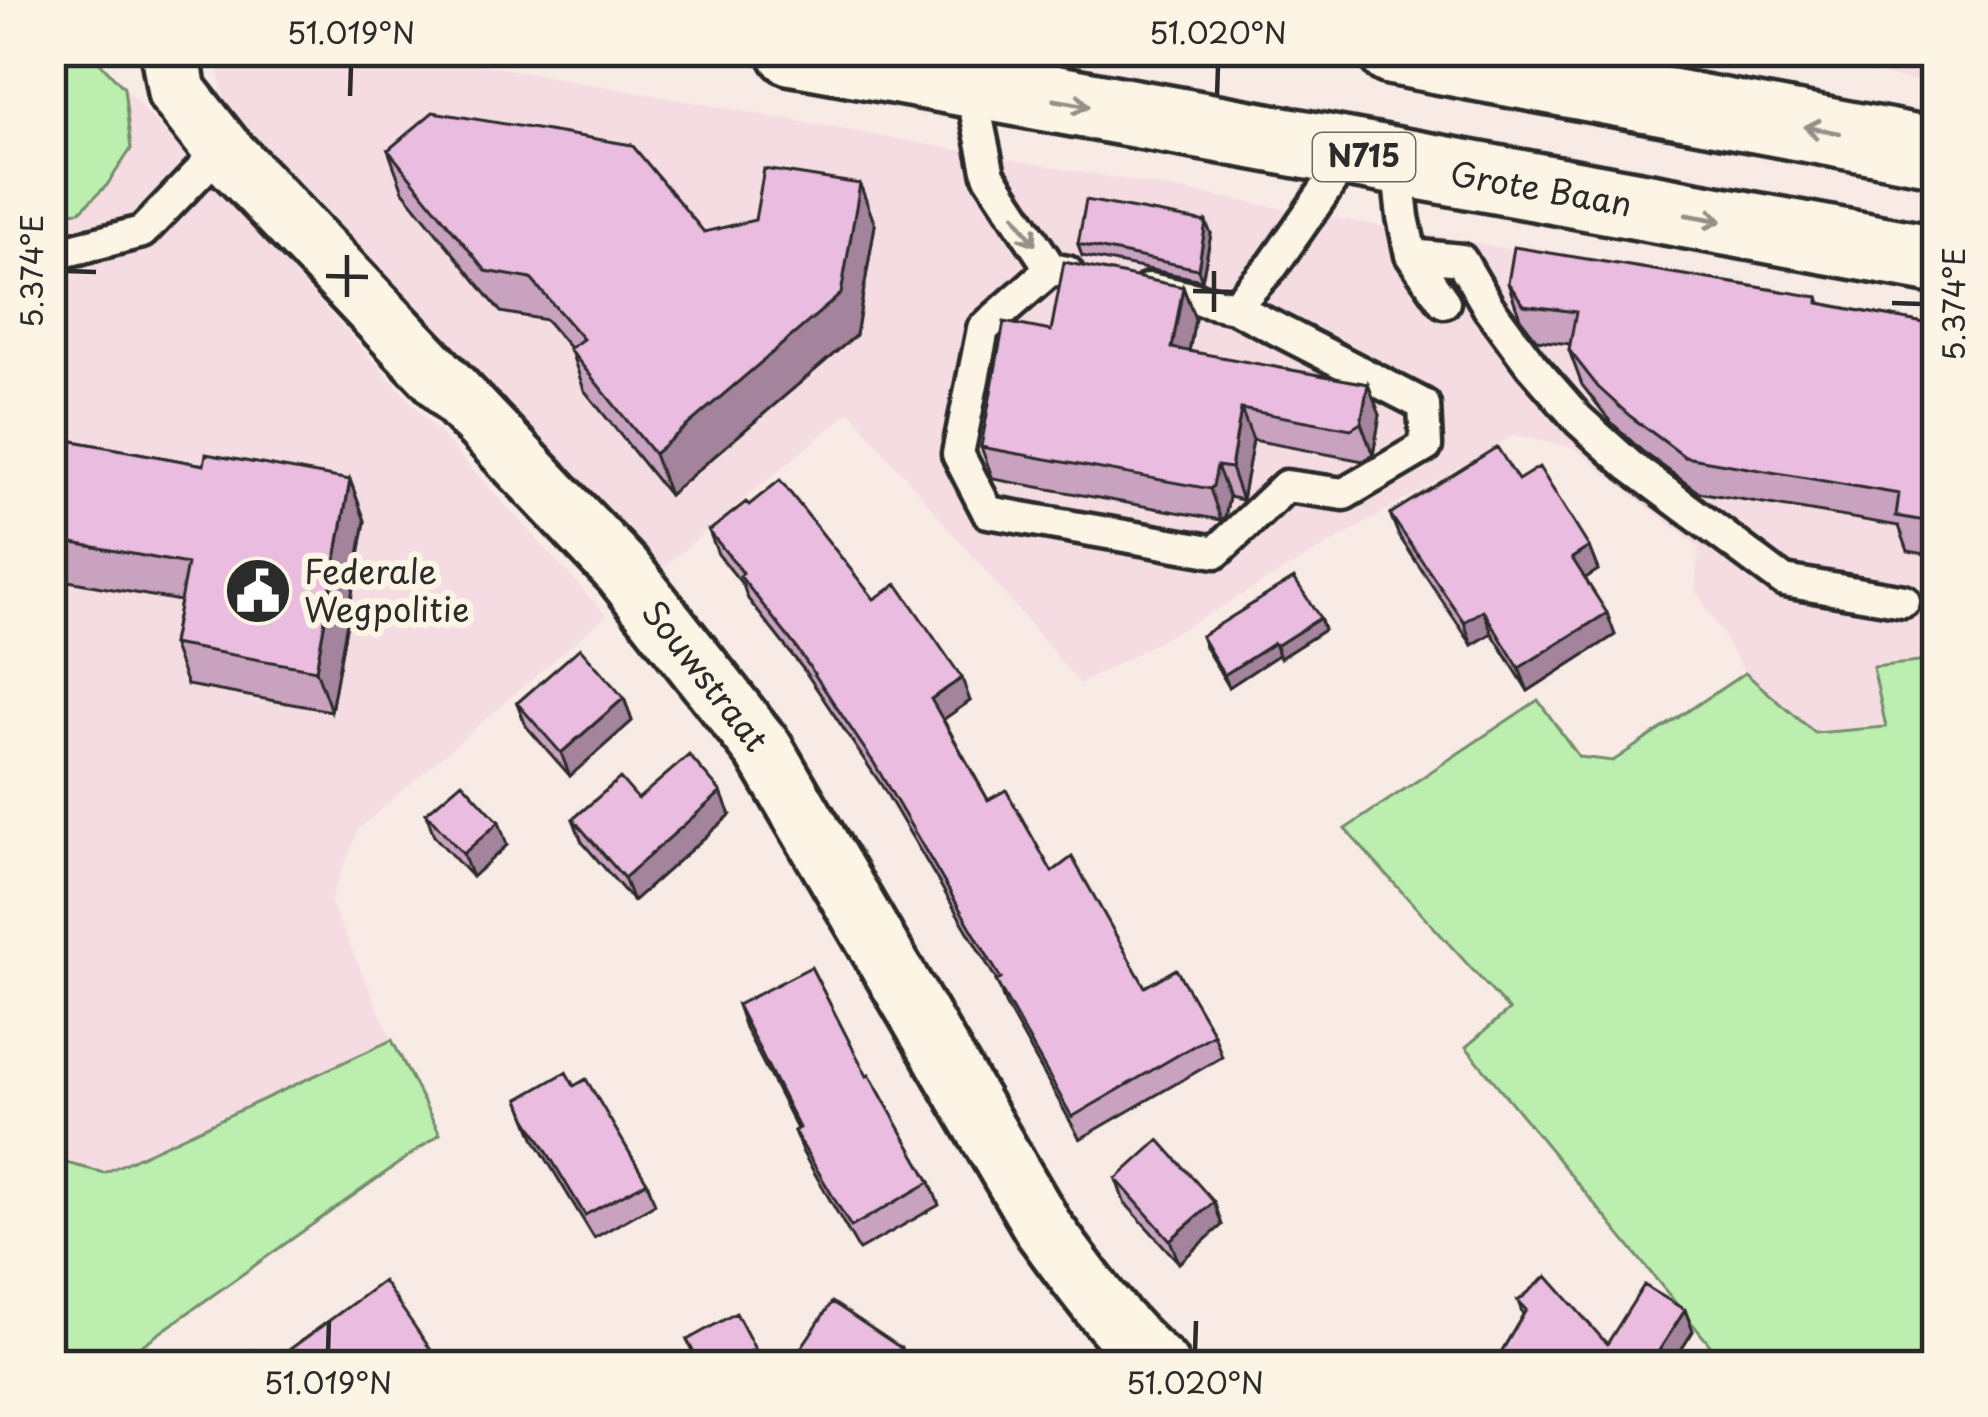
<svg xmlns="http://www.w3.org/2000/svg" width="1988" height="1417" font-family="'Playpen Sans',sans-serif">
<rect width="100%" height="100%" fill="#f8eae4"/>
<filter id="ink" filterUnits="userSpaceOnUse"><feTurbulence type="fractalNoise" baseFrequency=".00833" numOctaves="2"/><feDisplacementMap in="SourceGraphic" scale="24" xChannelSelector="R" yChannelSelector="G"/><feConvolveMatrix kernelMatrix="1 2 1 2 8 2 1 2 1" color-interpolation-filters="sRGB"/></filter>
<g filter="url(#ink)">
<path fill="#f4dce2" d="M221,51H407L1937,326V660L1874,667L1887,727L1815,734L1745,673L1695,589L1699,547L1574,448L1515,435L1209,614L1080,684L850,411L657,572L227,107L219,76Z
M1751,51H1937V85Z
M124,88L606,615L359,828L330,901L392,1040L104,1173L51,1159V213L80,211L131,149Z"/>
<path fill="#bcefaf" stroke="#748d6d" stroke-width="3" d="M51,51H89L124,88L131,149L107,185L80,211L51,213Z
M1937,660V1366H1687L1710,1345L1466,1047L1509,1010L1345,829L1538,700L1579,757L1613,761L1745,673L1815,733L1886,727L1873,667Z
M392,1040L440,1134L113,1366H51V1159L104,1173Z"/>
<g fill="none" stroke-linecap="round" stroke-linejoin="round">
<defs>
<path id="lane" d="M970,84L989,175L1051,269L1067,272
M1397,163L1403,217L1411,255L1444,302
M51,255L142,232L222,149
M1411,255L1461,260L1489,308L1531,365L1579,420L1630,466L1784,581L1904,601
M1051,269L983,329L958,454L988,512L1216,552L1286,486L1344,494L1426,446L1424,405L1234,307
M1149,289L1234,307L1273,265L1330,183L1335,151"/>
<path id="street" d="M170,51L177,92L222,149L623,571L764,750L1044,1229C1079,1277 1114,1327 1160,1366"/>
<path id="primary" d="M792,51L1937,260
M1392,51L1937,152"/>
</defs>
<use href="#lane" stroke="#2b2b2b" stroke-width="39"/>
<use href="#street" stroke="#2b2b2b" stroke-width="66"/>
<use href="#primary" stroke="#2b2b2b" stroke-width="75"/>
<use href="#lane" stroke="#fcf5e5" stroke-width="30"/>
<use href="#street" stroke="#fcf5e5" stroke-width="57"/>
<use href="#primary" stroke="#fcf5e5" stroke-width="66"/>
</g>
<path fill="#c9a2c0" stroke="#2b2b2b" stroke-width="3" d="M388,150L704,232L875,225L856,335L669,495L584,390L570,348L546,320L501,312L403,191Z
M1211,234L1202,280L1082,256L1078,244Z
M1508,283L1818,297L1820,303L1929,324L1937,316V556L1908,551L1899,526L1698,492L1642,451L1611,422L1582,385L1569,350L1570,344L1537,340L1520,318Z
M1183,287L1195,319L1189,351L1380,415L1373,455L1363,461L1253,440L1242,500L1229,497L1225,517L1221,520L993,479L981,447L1051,331Z
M51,437L204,465L350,480L365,521L331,711L187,685L172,644L180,601L51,578Z
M1518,480L1589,547L1598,570L1585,578L1615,635L1528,691L1492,633L1472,645L1399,536L1390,514Z
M709,531L874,599L970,701L943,719L988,800L1052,872L1145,987L1214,1034L1222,1057L1080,1139L1005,1004L997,981L882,786L804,670L748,599L743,585L718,554Z
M1320,618L1324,630L1280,658L1278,655L1229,687L1205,647L1201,636Z
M624,698L632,721L570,776L526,726L517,703Z
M638,799L730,815L633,901L582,842L573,819Z
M426,813L507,845L472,877L434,836Z
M737,1005L867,1076L930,1182L939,1205L859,1250L803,1153L794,1131L797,1129L745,1028Z
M574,1086L647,1182L655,1204L594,1238L535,1140L519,1099Z
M1116,1179L1214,1202L1222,1225L1179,1263L1124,1202Z
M1518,1301L1607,1344L1685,1310L1693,1331L1671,1366H1493L1523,1315Z
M687,1340L755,1349L759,1361L749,1366H699Z"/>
<path fill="#a4849c" stroke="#2b2b2b" stroke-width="3" d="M860,184L875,225L856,335L669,495L654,454Z
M1206,222L1211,234L1202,280L1198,269Z
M1183,287L1195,319L1184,380L1172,348Z
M1368,384L1380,415L1373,455L1361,423Z
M1241,409L1253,440L1242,500L1231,468Z
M1217,466L1229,497L1225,517L1221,520L1210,489Z
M350,480L365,521L331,711L316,670Z
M1589,547L1598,570L1581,581L1572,558Z
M1483,610L1492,633L1472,645L1464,622Z
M1607,613L1615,635L1528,691L1519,668Z
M1320,618L1324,630L1280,658L1276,646Z
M1274,643L1278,655L1229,687L1224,675Z
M962,678L970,701L940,722L931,699Z
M624,698L632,721L570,776L561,753Z
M721,792L730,815L633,901L624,878Z
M499,822L507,845L472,877L463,854Z
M1214,1202L1222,1225L1179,1263L1170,1240Z
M1685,1310L1693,1331L1671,1366H1649Z
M901,1348L907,1366H889Z
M1613,1351L1618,1366H1605Z"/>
<path fill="#eabcdf" stroke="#2b2b2b" stroke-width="3" d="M433,112L632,145L704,232L755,220L764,169L860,184L841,294L654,454L569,349L583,339L531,279L486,271L388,150Z
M1086,200L1206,222L1198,269L1078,244Z
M1514,247L1818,297V303L1929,324L1931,315L1937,316V523L1896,516L1899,494L1685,457L1630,416L1598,387L1569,350L1576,312L1524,305L1508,283Z
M1064,262L1183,287L1172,348L1368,384L1361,423L1351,429L1241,409L1231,468L1217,466L1213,486L1210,489L981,447L1004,322L1051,331Z
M51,437L204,465L206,454L350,480L316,670L172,644L187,564L51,539Z
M1497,447L1518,480L1539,467L1589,547L1572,558L1607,613L1519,668L1483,610L1464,622L1390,514Z
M780,480L874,599L897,584L962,678L931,699L988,800L1006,790L1052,872L1072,857L1145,987L1176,969L1214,1034L1072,1117L996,981L1001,979L874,763L796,647L740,576L743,573L709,531L746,502L749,505Z
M1294,578L1320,618L1276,646L1274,643L1224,675L1201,636Z
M580,648L624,698L561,753L517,703Z
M689,755L721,792L624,878L573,819L620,778L638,799Z
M462,782L499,822L463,854L426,813Z
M811,967L867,1076L869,1074L930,1182L851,1227L794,1131L799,1128L737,1005Z
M566,1072L574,1086L586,1079L647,1182L585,1215L526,1117L519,1099Z
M1159,1140L1214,1202L1170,1240L1116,1179Z
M1547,1276L1607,1344L1644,1285L1685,1310L1649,1366H1636L1613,1351L1605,1366H1493L1526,1310L1518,1301Z
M383,1281L442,1366H267Z
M832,1302L901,1348L889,1366H789Z
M736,1313L755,1349L722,1366H701L687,1340Z
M252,1350L263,1366H230Z
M527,1356L534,1366H512Z"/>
<defs><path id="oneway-shaft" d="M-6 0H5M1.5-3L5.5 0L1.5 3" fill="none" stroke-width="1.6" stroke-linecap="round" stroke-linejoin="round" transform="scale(3)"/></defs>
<g stroke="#949088">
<use href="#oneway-shaft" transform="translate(1072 103) rotate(10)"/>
<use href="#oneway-shaft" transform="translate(1822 130) rotate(-170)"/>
<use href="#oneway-shaft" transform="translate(1704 218) rotate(10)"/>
<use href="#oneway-shaft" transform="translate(1025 230) rotate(56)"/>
</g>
</g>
<path fill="none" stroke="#2b2b2b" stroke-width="4.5" d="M350,96L351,66M1217,96L1218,66M66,271L96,272M326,276L368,277M1193,291L1235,292M347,297V255M1892,303L1922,304M1214,312V271M328,1351L329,1321M1195,1351L1196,1321"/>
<defs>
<symbol id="civic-disc" viewBox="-11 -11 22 22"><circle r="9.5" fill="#2b2b2b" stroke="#fcf5e5"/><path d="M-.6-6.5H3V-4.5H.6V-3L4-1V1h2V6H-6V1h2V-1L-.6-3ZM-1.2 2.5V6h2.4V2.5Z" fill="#fff"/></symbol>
</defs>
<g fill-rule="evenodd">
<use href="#civic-disc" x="220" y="553" width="76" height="76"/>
</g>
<g text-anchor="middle" stroke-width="12" stroke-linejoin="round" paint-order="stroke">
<rect fill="#fcf5e5" stroke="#6a6863" stroke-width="3" x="1313" y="133" width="102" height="48" rx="9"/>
<g font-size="30" font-weight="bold" fill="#2b2b2b">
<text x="1364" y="167">N715</text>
</g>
<g font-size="33" fill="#2b2b2b" stroke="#fcf5e5">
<text transform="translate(1541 189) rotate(10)" y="12">Grote Baan</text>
<text transform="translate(705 676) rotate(52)" y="12">Souwstraat</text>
</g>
<g font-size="33" fill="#2b2b2b" stroke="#fcf5e5" text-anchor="start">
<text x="304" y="584">Federale<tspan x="304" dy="38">Wegpolitie</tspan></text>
</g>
</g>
<rect width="1988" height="1417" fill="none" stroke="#fcf5e5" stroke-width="132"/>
<rect x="66" y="66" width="1856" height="1285" fill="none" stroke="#2b2b2b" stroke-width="4.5"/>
<g font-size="30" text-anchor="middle" fill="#2b2b2b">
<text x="351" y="44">51.019°N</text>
<text x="1218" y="44">51.020°N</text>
<text transform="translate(33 271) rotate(-90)" y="10">5.374°E</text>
<text transform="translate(1955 304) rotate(-90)" y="10">5.374°E</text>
<text x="328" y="1394">51.019°N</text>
<text x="1195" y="1394">51.020°N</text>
</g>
</svg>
